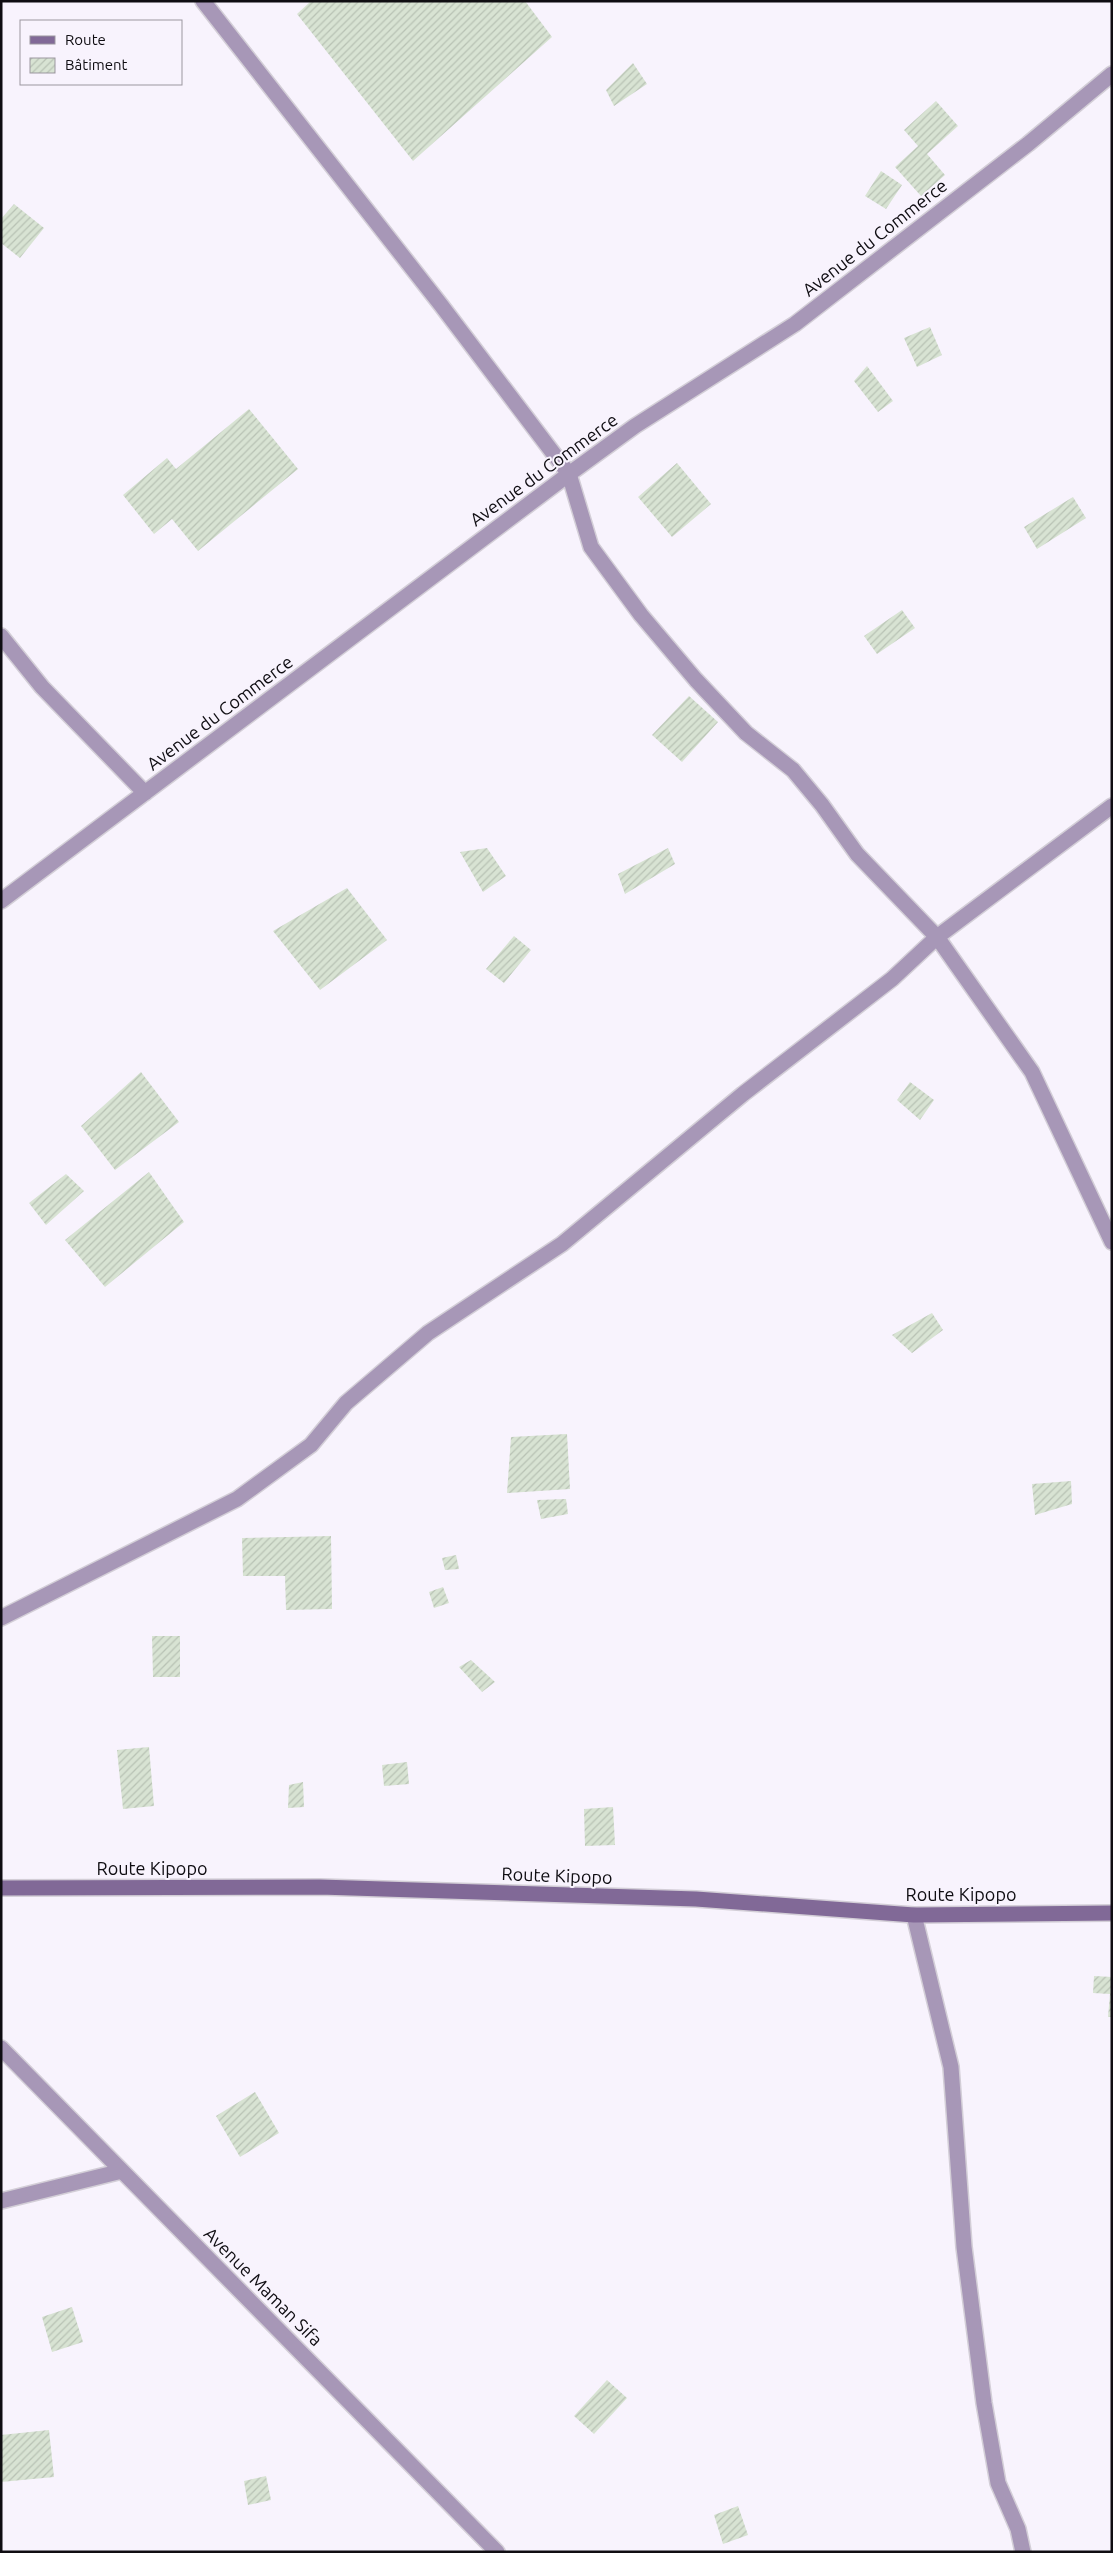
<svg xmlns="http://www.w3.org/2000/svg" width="1113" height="2553" font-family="Ubuntu,sans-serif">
<defs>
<pattern id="building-hatch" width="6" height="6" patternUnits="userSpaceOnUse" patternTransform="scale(1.25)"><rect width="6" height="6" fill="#d8e3d3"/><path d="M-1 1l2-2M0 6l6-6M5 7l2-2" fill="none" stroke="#b8c2b4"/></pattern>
</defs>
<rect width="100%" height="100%" fill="#f8f3fd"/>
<path fill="url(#building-hatch)" d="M311,1H525L552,37L413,161L297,14Z
M633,63L647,84L614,106L606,90Z
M936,101L958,126L927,154L945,175L921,196L895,167L918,146L904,130Z
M881,171L902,185L886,209L865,196Z
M14,204L44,228L20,258L1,243V219Z
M930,327L942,355L917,367L904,338Z
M867,366L893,401L878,412L854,381Z
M249,409L298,469L198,551L172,519L154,534L123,495L167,458L176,469Z
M677,463L711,504L672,537L638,497Z
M1073,497L1086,518L1037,549L1024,527Z
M902,610L915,628L877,654L864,636Z
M689,696L718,722L682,762L652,735Z
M487,848L506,876L483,892L460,852Z
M668,848L675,864L625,894L618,874Z
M347,888L387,940L320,990L273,931Z
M514,936L531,950L504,983L486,969Z
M141,1072L179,1122L115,1170L81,1126Z
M910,1082L934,1100L920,1120L897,1100Z
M149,1172L184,1222L105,1287L65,1240Z
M66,1174L84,1191L46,1225L29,1203Z
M932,1313L943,1330L912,1353L892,1335Z
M567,1434L570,1489L507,1493L511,1437Z
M1071,1481L1072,1504L1035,1515L1032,1484Z
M566,1499L568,1514L541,1519L537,1500Z
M331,1536L332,1609L286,1610L285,1576H243L242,1538Z
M456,1555L459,1569L445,1570L442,1558Z
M443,1587L449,1603L434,1608L429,1592Z
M152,1636H180V1677H153Z
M471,1660L495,1682L482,1692L459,1667Z
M149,1747L154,1806L123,1809L117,1750Z
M407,1762L409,1784L384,1786L382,1765Z
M303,1782L304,1807L288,1808L289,1785Z
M613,1807L615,1845L585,1846L584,1809Z
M1094,1976L1112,1977V2017H1108L1110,1994L1093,1993Z
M255,2092L279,2133L240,2157L216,2116Z
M72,2307L83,2342L52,2352L42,2317Z
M607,2380L627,2398L594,2434L574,2416Z
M49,2430L54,2477L1,2482V2435Z
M266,2476L271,2500L248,2505L244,2481Z
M738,2506L748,2535L723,2544L714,2515Z"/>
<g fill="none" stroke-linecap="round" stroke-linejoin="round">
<defs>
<path id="street" d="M203,1L441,305L569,474L591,547L641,615L696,680L746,733L793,770L822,805L857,854L937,937L1032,1072L1112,1242
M1,636L42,687L145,793
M1,901L569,474L635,426L795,324L1028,144L1112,74
M1,1618L237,1499L311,1445L346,1403L428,1333L562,1244L743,1094L892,979L937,937L1112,806
M914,1915L951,2067L964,2247L984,2403L998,2483L1018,2529L1023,2552
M1,2048L497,2552
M1,2201L122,2171"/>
<path id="secondary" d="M1,1888L320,1887L696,1899L914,1915L1112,1913"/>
</defs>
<use href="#street" stroke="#d3ced7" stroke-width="18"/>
<use href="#secondary" stroke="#d3ced7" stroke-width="18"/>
<use href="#street" stroke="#a797b7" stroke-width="15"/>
<use href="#secondary" stroke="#816997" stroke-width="15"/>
</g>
<g text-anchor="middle" stroke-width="4" stroke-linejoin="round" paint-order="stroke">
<g font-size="18" fill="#0f0d12" stroke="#f8f3fd">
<text transform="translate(875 238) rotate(-38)" y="6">Avenue du Commerce</text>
<text transform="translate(544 470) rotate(-36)" y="6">Avenue du Commerce</text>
<text transform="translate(220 713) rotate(-37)" y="6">Avenue du Commerce</text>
<text x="152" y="1875">Route Kipopo</text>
<text transform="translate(557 1876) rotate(2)" y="6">Route Kipopo</text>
<text x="961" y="1901">Route Kipopo</text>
<text transform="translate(263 2287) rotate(45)" y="6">Avenue Maman Sifa</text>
</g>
</g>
<rect width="1113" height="2553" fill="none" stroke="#0f0d12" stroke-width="5"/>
<rect x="20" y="20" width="162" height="65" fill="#f8f3fd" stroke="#9b979f"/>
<rect x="30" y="36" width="25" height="8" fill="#816997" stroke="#9b979f"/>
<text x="65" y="45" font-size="15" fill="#0f0d12">Route</text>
<rect x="30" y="58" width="25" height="15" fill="url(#building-hatch)" stroke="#9b979f"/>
<text x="65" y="70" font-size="15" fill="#0f0d12">Bâtiment</text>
</svg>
